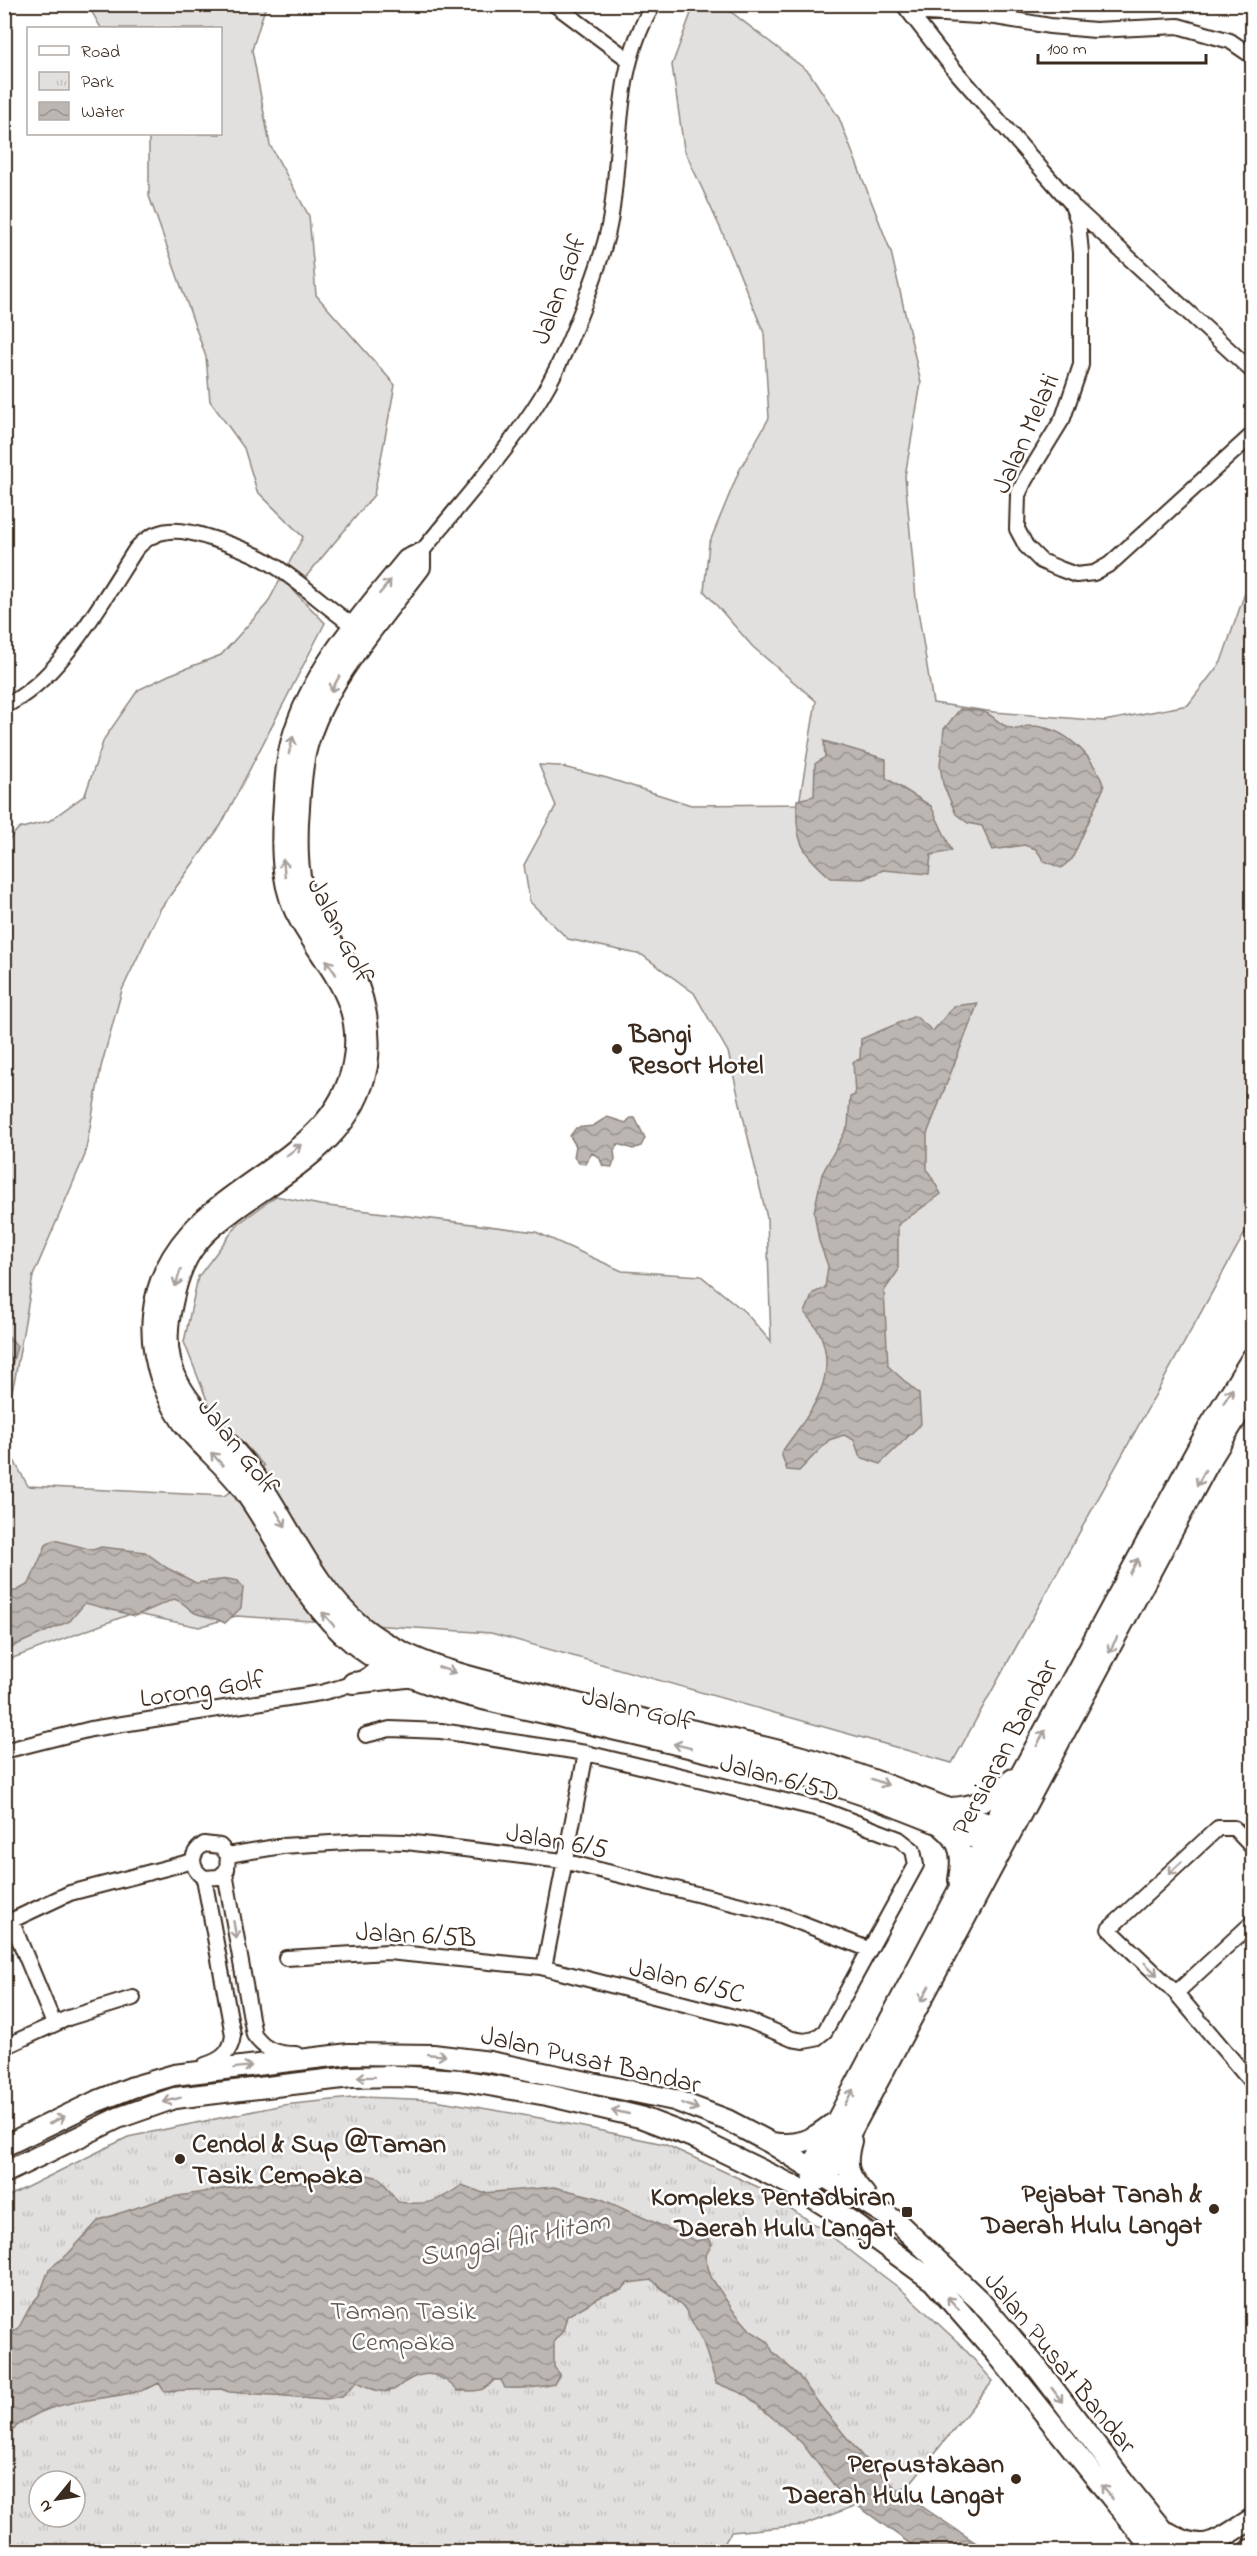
<svg xmlns="http://www.w3.org/2000/svg" width="1257" height="2556" font-family="'Indie Flower',sans-serif">
<defs>
<pattern id="park-tufts" width="24" height="20" patternUnits="userSpaceOnUse" patternTransform="scale(1.5)"><rect width="24" height="20" fill="#e2e0de"/><path d="M3 7l-1-3M5 7V3M7 7l1-3M15 17l-1-3M17 17v-4M19 17l1-3" fill="none" stroke="#c3c0be"/></pattern>
<pattern id="water-waves" width="16" height="10" patternUnits="userSpaceOnUse" patternTransform="scale(1.5)"><rect width="16" height="10" fill="#bcb6b3"/><path d="M0 5q4-4 8 0t8 0" fill="none" stroke="#9a9491"/></pattern>
</defs>
<rect width="100%" height="100%" fill="#fff"/>
<filter id="ink" filterUnits="userSpaceOnUse"><feTurbulence type="fractalNoise" baseFrequency=".0167" numOctaves="2"/><feDisplacementMap in="SourceGraphic" scale="12" xChannelSelector="R" yChannelSelector="G"/><feConvolveMatrix kernelMatrix="1 2 1 2 8 2 1 2 1" color-interpolation-filters="sRGB"/></filter>
<g filter="url(#ink)">
<path fill="#e2e0de" stroke="#8e857e" stroke-width="1.5" d="M88,5H266L252,50L270,145L309,216L316,295L395,385L374,495L294,591L325,623L221,825L161,908L122,990L101,1067L85,1155L33,1276L15,1378L5,1419V844L18,829L49,821L85,795L104,739L138,690L169,675L221,655L267,604L303,537L257,491L244,448L210,401L206,357L149,196V134H220V28H101Z
M694,5H722L809,72L839,118L891,252L921,383L905,476L916,598L933,703L994,712L1104,721L1188,705L1221,662L1245,593L1252,588V1220L952,1763L491,1633L236,1616L199,1627L133,1613L5,1661L4,1442L28,1486L224,1496L264,1466L209,1405L184,1342L198,1277L238,1224L276,1196L320,1205L536,1232L622,1271L701,1276L745,1312L771,1342L767,1218L728,1052L694,993L642,955L568,939L530,902L524,865L556,806L539,765L559,766L607,778L691,805L799,804L816,701L753,647L704,591L709,544L739,471L769,418L764,333L723,234L684,149L672,65Z"/>
<path fill="url(#park-tufts)" stroke="#8e857e" stroke-width="1.5" fill-rule="evenodd" d="M362,2097L435,2100L540,2118L664,2144L758,2187L819,2227L903,2291L961,2345L993,2381L908,2486L804,2525L731,2532L720,2551L5,2552V2198L128,2137L283,2105ZM39,2481H75V2517H39Z"/>
<path fill="url(#water-waves)" stroke="#887e77" stroke-width="1.5" d="M960,709C968,710 976,710 984,712C994,715 999,727 1016,729C1021,729 1025,726 1029,726C1065,725 1094,757 1104,787L1072,859L1061,868L1044,861L1036,849L1024,845L993,850L982,826L968,823L956,814L943,784L940,765L944,729Z
M824,741L886,759V778L931,806L952,851L931,855L929,874L883,870L864,879L831,878C799,850 796,841 797,800L814,796L815,764L825,757Z
M978,1003L927,1134V1169L941,1194L898,1225V1271L884,1291L888,1366L919,1394L921,1424L880,1464L860,1457L854,1440L844,1435L829,1440L799,1471L787,1470L781,1453C806,1417 839,1383 821,1336C818,1328 810,1320 805,1313L813,1293L825,1288L828,1266L819,1241L814,1212L822,1174L848,1126L850,1097L855,1095L853,1062L860,1059L861,1039L915,1016L933,1031L954,1006Z
M607,1117L626,1123L630,1118H635L645,1138L641,1146L633,1149L618,1144L614,1151L615,1159L612,1167L603,1166L599,1157L592,1153L585,1164L579,1163L574,1157L576,1146L570,1136L576,1128L593,1126Z
M5,1332L17,1346L5,1390Z
M54,1540L93,1550L101,1547L145,1552L167,1568L196,1583L228,1579L238,1581L243,1588L241,1608L225,1623C215,1617 205,1617 195,1613C187,1609 185,1602 174,1599L135,1616L85,1603L70,1621L16,1645L5,1653V1592L16,1591L29,1584L46,1545Z
M358,2173L380,2178L398,2202C427,2206 438,2202 462,2185L483,2193L554,2187L599,2198L696,2241L709,2238L712,2244L705,2257L711,2277L732,2309L751,2331L767,2341L773,2352L798,2375L823,2409L863,2457L899,2491L988,2551H920L840,2493L802,2443L746,2395L716,2383L703,2342L685,2309L652,2280L628,2283L621,2290L602,2296L567,2316L563,2331L554,2341V2367L560,2374L554,2384C537,2388 522,2389 505,2388L501,2380H494C485,2393 473,2391 458,2391C441,2374 427,2368 405,2382C401,2384 397,2389 393,2390C380,2395 369,2387 357,2382L342,2396L326,2399L229,2392L221,2389L164,2391L159,2383C141,2393 122,2395 101,2398C63,2403 33,2409 5,2436V2337L18,2329L31,2305L40,2294L49,2269L68,2254L99,2220L166,2198L278,2180L293,2183Z"/>
<g fill="none" stroke-linecap="round" stroke-linejoin="round">
<defs>
<path id="street" d="M554,4L629,60
M903,4L952,67L1071,203L1078,221L1081,253V365L1063,418L1025,480L1018,495L1017,529L1026,546L1041,561L1060,569L1076,575L1094,573L1110,564L1252,435
M909,12L996,17L1050,26L1095,30L1178,26L1230,41L1252,56
M1075,208L1252,371
M420,554C458,506 499,461 533,410C557,374 574,332 589,291C597,269 606,245 610,221C623,148 612,70 654,4
M4,706C59,682 104,598 136,549C156,526 180,528 207,537C231,544 254,552 275,566C304,585 330,610 359,630
M4,1751L91,1729L320,1693C345,1687 372,1679 387,1656
M1252,1847L1234,1828H1218L1109,1929L1176,1993L1252,2083
M228,1855L282,1846L364,1841L406,1842L563,1861L781,1915L868,1949
M225,1873L254,2035C265,2051 278,2054 296,2054
M204,1878L219,1877L227,1870L228,1855L220,1846L204,1844C189,1854 190,1868 204,1878L233,2035C231,2053 221,2060 205,2065
M11,1920L54,2024
M4,1924L70,1893L193,1861
M286,1958L388,1952L541,1967L750,2021L792,2039L804,2041L815,2039L825,2031L916,1865L913,1850L899,1839L823,1810L586,1753L441,1731L390,1729L366,1735
M544,1968L586,1753
M1176,1993L1252,1923
M4,2047L68,2018L133,1998"/>
<path id="secondary" d="M353,1683L406,1677
M950,1808C978,1807 992,1798 1013,1779
M943,1827C962,1842 963,1857 959,1880
M984,1842C923,1817 863,1792 800,1775C721,1754 641,1736 562,1717C491,1700 410,1690 352,1642C300,1600 279,1536 239,1484C225,1466 207,1451 192,1434C166,1404 149,1356 153,1316C166,1184 332,1178 353,1064C365,1002 329,970 301,922C282,891 281,853 283,817C285,792 285,765 292,740C311,671 363,614 407,560L420,554V567C381,619 324,682 307,746C300,770 300,797 298,822C297,851 297,881 309,907C319,927 335,945 347,964C365,992 372,1032 367,1066C354,1139 288,1170 234,1210C221,1220 208,1229 198,1242C181,1262 175,1287 170,1313C156,1386 204,1413 243,1461C286,1513 308,1582 361,1626C409,1665 470,1677 530,1692C620,1716 712,1733 802,1757C867,1775 929,1802 993,1826
M851,2141C844,2167 848,2176 865,2195
M773,2143C798,2147 812,2140 831,2125
M4,2146L95,2102L133,2087L174,2075L349,2054L433,2055L490,2062L674,2100L727,2120L771,2143L897,2222L980,2301L1039,2370L1127,2486L1180,2552
M4,2173L118,2118L175,2098L351,2077L397,2076L460,2080L547,2095L640,2117L695,2138L796,2187L852,2222L933,2281L996,2353L1155,2552
M814,2180L813,2171L817,2158L984,1842L1211,1424L1252,1358
M816,2181L827,2176L832,2167L1209,1462L1252,1392
M1169,2533C1206,2556 1219,2539 1252,2519
M1249,2552L1252,2549"/>
</defs>
<use href="#street" stroke="#3b2a1e" stroke-width="18"/>
<use href="#secondary" stroke="#3b2a1e" stroke-width="24"/>
<use href="#street" stroke="#fff" stroke-width="14"/>
<use href="#secondary" stroke="#fff" stroke-width="20"/>
</g>
<defs><path id="oneway-shaft" d="M-6 0H5M1.5-3L5.5 0L1.5 3" fill="none" stroke-width="1.6" stroke-linecap="round" stroke-linejoin="round" transform="scale(1.5)"/></defs>
<g stroke="#a79f9a">
<use href="#oneway-shaft" transform="translate(385 587) rotate(-51)"/>
<use href="#oneway-shaft" transform="translate(335 684) rotate(119)"/>
<use href="#oneway-shaft" transform="translate(291 745) rotate(-76)"/>
<use href="#oneway-shaft" transform="translate(284 868) rotate(-96)"/>
<use href="#oneway-shaft" transform="translate(331 967) rotate(-124)"/>
<use href="#oneway-shaft" transform="translate(294 1150) rotate(-37)"/>
<use href="#oneway-shaft" transform="translate(178 1278) rotate(108)"/>
<use href="#oneway-shaft" transform="translate(1228 1396) rotate(-58)"/>
<use href="#oneway-shaft" transform="translate(217 1459) rotate(-133)"/>
<use href="#oneway-shaft" transform="translate(1201 1478) rotate(118)"/>
<use href="#oneway-shaft" transform="translate(281 1519) rotate(59)"/>
<use href="#oneway-shaft" transform="translate(1134 1566) rotate(-62)"/>
<use href="#oneway-shaft" transform="translate(328 1619) rotate(-131)"/>
<use href="#oneway-shaft" transform="translate(1113 1645) rotate(117)"/>
<use href="#oneway-shaft" transform="translate(447 1670) rotate(18)"/>
<use href="#oneway-shaft" transform="translate(1041 1738) rotate(-62)"/>
<use href="#oneway-shaft" transform="translate(682 1746) rotate(-166)"/>
<use href="#oneway-shaft" transform="translate(880 1782) rotate(20)"/>
<use href="#oneway-shaft" transform="translate(1175 1868) rotate(137)"/>
<use href="#oneway-shaft" transform="translate(235 1930) rotate(80)"/>
<use href="#oneway-shaft" transform="translate(1151 1969) rotate(44)"/>
<use href="#oneway-shaft" transform="translate(925 1994) rotate(118)"/>
<use href="#oneway-shaft" transform="translate(437 2055) rotate(5)"/>
<use href="#oneway-shaft" transform="translate(243 2067) rotate(-7)"/>
<use href="#oneway-shaft" transform="translate(366 2077) rotate(179)"/>
<use href="#oneway-shaft" transform="translate(849 2097) rotate(-62)"/>
<use href="#oneway-shaft" transform="translate(172 2100) rotate(165)"/>
<use href="#oneway-shaft" transform="translate(690 2106) rotate(20)"/>
<use href="#oneway-shaft" transform="translate(620 2112) rotate(-167)"/>
<use href="#oneway-shaft" transform="translate(57 2120) rotate(-26)"/>
<use href="#oneway-shaft" transform="translate(953 2303) rotate(-132)"/>
<use href="#oneway-shaft" transform="translate(1057 2395) rotate(53)"/>
<use href="#oneway-shaft" transform="translate(1107 2492) rotate(-129)"/>
</g>
</g>
<g fill="#3b2a1e" stroke="#fff" stroke-width="2">
<circle cx="617" cy="1049" r="6"/>
<circle cx="180" cy="2159" r="6"/>
<circle cx="1214" cy="2209" r="6"/>
<rect x="901" y="2206" width="12" height="12" rx="3"/>
<circle cx="1016" cy="2479" r="6"/>
</g>
<g text-anchor="middle" stroke-width="5" stroke-linejoin="round" paint-order="stroke">
<g font-size="27" fill="#3b2a1e" stroke="#fff">
<text transform="translate(558 289) rotate(-70)" y="9">Jalan Golf</text>
<text transform="translate(1025 433) rotate(-66)" y="9">Jalan Melati</text>
<text transform="translate(341 930) rotate(63)" y="9">Jalan Golf</text>
<text transform="translate(239 1446) rotate(52)" y="9">Jalan Golf</text>
<text transform="translate(202 1688) rotate(-9)" y="9">Lorong Golf</text>
<text transform="translate(638 1708) rotate(14)" y="9">Jalan Golf</text>
<text transform="translate(1004 1747) rotate(-62)" y="9">Persiaran Bandar</text>
<text transform="translate(780 1777) rotate(15)" y="9">Jalan 6/5D</text>
<text transform="translate(557 1840) rotate(10)" y="9">Jalan 6/5</text>
<text transform="translate(416 1934) rotate(3)" y="9">Jalan 6/5B</text>
<text transform="translate(687 1980) rotate(14)" y="9">Jalan 6/5C</text>
<text transform="translate(591 2059) rotate(13)" y="9">Jalan Pusat Bandar</text>
<text transform="translate(1061 2362) rotate(51)" y="9">Jalan Pusat Bandar</text>
</g>
<g font-size="27" font-weight="bold" fill="#3b2a1e" stroke="#fff" text-anchor="end">
<text x="629" y="1042" text-anchor="start">Bangi<tspan x="629" dy="31">Resort Hotel</tspan></text>
<text x="192" y="2152" text-anchor="start">Cendol &amp; Sup @Taman<tspan x="192" dy="31">Tasik Cempaka</tspan></text>
<text x="1202" y="2202">Pejabat Tanah &amp;<tspan x="1202" dy="31">Daerah Hulu Langat</tspan></text>
<text x="895" y="2205">Kompleks Pentadbiran<tspan x="895" dy="31">Daerah Hulu Langat</tspan></text>
<text x="1004" y="2472">Perpustakaan<tspan x="1004" dy="31">Daerah Hulu Langat</tspan></text>
</g>
<g font-size="27" fill="#65584e" stroke="#fff">
<text x="403" y="2319">Taman Tasik<tspan x="403" dy="31">Cempaka</tspan></text>
</g>
<g font-size="28" font-style="italic" fill="#685b52" stroke="#fff">
<text transform="translate(514 2237) rotate(-11)" y="10">Sungai Air Hitam</text>
</g>
</g>
<rect width="1257" height="2556" fill="none" stroke="#fff" stroke-width="24"/>
<rect x="12" y="12" width="1233" height="2532" fill="none" stroke="#3b2a1e" stroke-width="2" filter="url(#ink)"/>
<rect x="27" y="27" width="195" height="108" fill="#ffffff" stroke="#b1aaa5" stroke-width="1.5"/>
<rect x="39" y="46" width="30" height="9" fill="#ffffff" stroke="#b1aaa5" stroke-width="1.5"/>
<text x="81" y="57" font-size="18" fill="#3b2a1e">Road</text>
<rect x="39" y="72" width="30" height="18" fill="url(#park-tufts)" stroke="#b1aaa5" stroke-width="1.5"/>
<text x="81" y="87" font-size="18" fill="#3b2a1e">Park</text>
<rect x="39" y="102" width="30" height="18" fill="url(#water-waves)" stroke="#b1aaa5" stroke-width="1.5"/>
<text x="81" y="117" font-size="18" fill="#3b2a1e">Water</text>
<g transform="translate(57 2499) rotate(240)"><circle r="28" fill="#ffffff" stroke="#b1aaa5" stroke-width="1.5"/>
<path d="M0-4.5L10 22L0 15L-10 22Z" fill="#3b2a1e"/>
<text y="-9" font-size="16" font-weight="bold" text-anchor="middle" fill="#3b2a1e">N</text>
</g>
<path d="M1038 54v9h168v-9" fill="none" stroke="#3b2a1e" stroke-width="3"/>
<text x="1047" y="54" font-size="18" fill="#3b2a1e" stroke="#ffffff" stroke-width="4.5" paint-order="stroke">100 m</text>
</svg>
